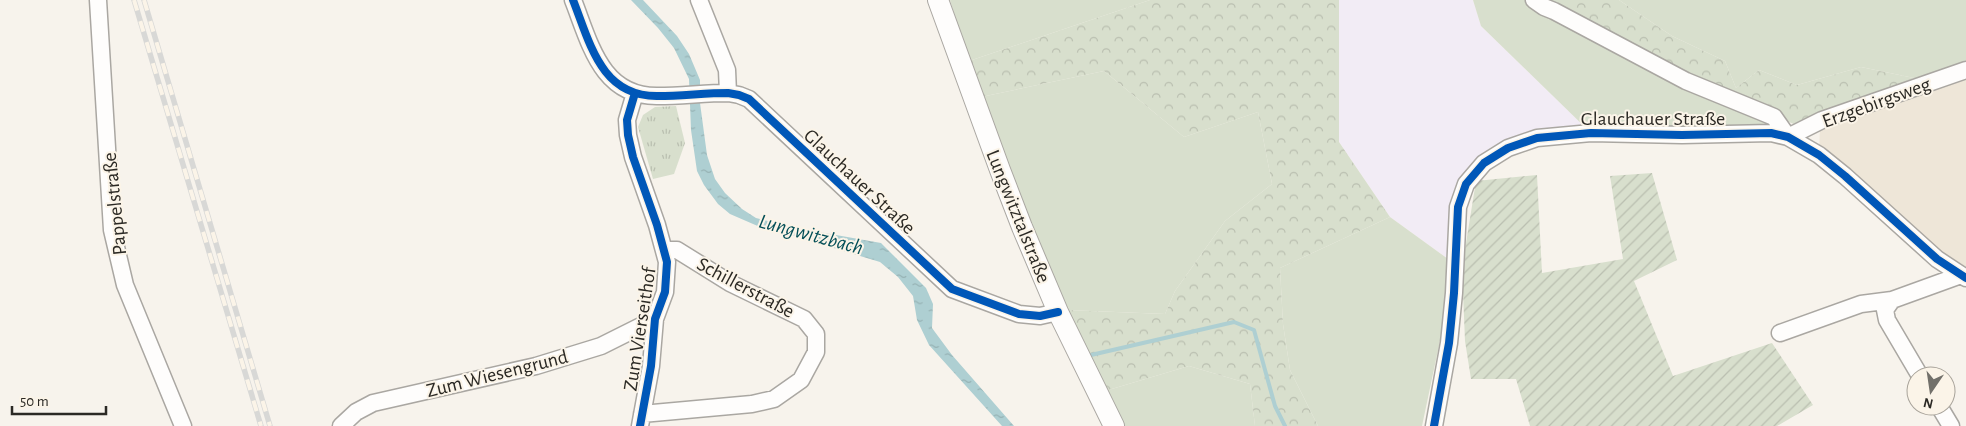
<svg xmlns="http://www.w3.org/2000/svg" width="1966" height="426" font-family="'Alegreya Sans',sans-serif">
<defs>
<pattern id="forest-crowns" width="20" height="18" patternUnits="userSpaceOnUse" patternTransform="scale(1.25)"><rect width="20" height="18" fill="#d8dfcd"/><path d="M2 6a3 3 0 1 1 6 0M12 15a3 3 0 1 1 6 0" fill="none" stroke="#babfb0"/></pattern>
<pattern id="park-tufts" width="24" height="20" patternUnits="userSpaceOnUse" patternTransform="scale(1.25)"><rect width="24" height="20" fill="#d8dfcd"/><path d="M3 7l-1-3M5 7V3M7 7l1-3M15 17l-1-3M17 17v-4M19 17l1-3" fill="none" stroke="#babfb0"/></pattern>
<pattern id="garden-furrows" width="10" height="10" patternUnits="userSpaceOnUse" patternTransform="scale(1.25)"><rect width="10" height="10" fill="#d8dfcd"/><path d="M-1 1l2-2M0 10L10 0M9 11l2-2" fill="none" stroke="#babfb0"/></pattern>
<pattern id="water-ripples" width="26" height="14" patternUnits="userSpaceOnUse" patternTransform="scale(1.25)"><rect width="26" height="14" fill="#aecfd2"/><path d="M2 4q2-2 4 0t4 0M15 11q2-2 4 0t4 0" fill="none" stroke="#96b2b4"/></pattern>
</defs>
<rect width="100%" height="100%" fill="#f7f3ec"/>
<path fill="#eee6d8" d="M1966,75V278L1819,155L1820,127Z"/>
<path fill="#f2ecf5" d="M1339,0H1473L1481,26L1591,133L1537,138L1466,184L1455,264L1390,217L1339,142Z"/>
<path fill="#d8dfcd" d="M950,0H1150L969,61Z
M1473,0H1534L1774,117L1788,137L1591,133L1481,26Z
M1619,0H1966V70L1933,82L1861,67L1797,85L1759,70L1736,88L1725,61L1672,36Z
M1104,71L1184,137L1258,112L1272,184L1225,221L1175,291L1165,314L1067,310L1031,225L981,97Z
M1390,217L1448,259L1442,331L1422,426H1318L1290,370L1283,324L1280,268Z
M1189,366L1250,384L1255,426H1124L1105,391Z"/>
<path fill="url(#forest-crowns)" d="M1150,0H1339V142L1390,217L1280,268L1283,324L1290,370L1318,426H1255L1250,384L1189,366L1105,391L1067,310L1165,314L1175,291L1225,221L1272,184L1258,112L1184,137L1104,71L981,97L969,61Z
M1550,0H1619L1672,36L1725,61L1736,88L1759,70L1797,85L1861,67L1914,78L1798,126L1688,77L1557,9Z"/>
<path fill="url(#park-tufts)" d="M676,106L685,143L674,174L653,179L638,127L643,115L655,107Z"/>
<path fill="url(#garden-furrows)" d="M1652,173L1677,260L1634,281L1673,376L1772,343L1813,405L1777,426H1530L1516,379H1471L1465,341L1462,268L1476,181L1537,175L1542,273L1623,259L1610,176Z"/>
<path fill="url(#water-ripples)" d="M631,0H643L677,36L689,54L700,80V103L707,155L715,179L725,193L742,209L756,218L791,227L881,243L926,288L933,304L932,328L952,355L1014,426H1002L929,345L917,320L913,296L898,277L880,262L784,233L767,230L730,214L718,204L704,185L697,171L691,130L689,79L674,48L658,28Z"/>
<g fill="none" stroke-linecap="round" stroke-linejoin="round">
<path stroke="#aecfd2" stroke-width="4" d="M1091,355L1234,322L1254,330L1275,406L1285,426"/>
<defs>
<path id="minor" d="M98,0L112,230L125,285L183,426
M573,0C590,43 601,97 658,96C682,96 705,93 728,93L739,95L749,99L952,289L1019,314L1040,316L1058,312
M699,0L727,70L728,93
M1534,0L1544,7L1554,11L1686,81L1774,117L1788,137L1822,120L1966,70
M635,93L627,120L628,135L633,157L657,225L667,262L665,292L655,319L651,366L640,426
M1892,300L1885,310L1887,320L1920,376
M1780,333L1861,304L1892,300L1961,275
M1939,406L1951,426
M642,414L752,404L774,399L801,380L816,352V334L804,319L730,283L677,250H664
M341,426L356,412L373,403L536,366L601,346L655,319
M1434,426L1449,343L1454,293L1458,207L1466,184L1484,163L1508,148L1537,138L1591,133L1682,135L1771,133L1788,137L1819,155L1845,176L1937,259L1966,278"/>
<path id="major" d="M938,0L1000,170L1022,227L1058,312L1114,426"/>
</defs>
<use href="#minor" stroke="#aaa7a2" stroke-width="19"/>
<use href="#major" stroke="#aaa7a2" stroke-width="22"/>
<use href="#minor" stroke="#fefdfc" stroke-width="16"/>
<use href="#major" stroke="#fefdfc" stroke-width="20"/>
<defs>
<path id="rail" d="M134,0L261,426
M144,0L270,426"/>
</defs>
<use href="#rail" stroke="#d8d8d6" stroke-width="5.5"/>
<use href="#rail" stroke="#fbf4e8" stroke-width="4" stroke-dasharray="11" stroke-linecap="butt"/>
<defs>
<path id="cycleway" d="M573,0C590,43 601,97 658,96C682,96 705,93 728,93L739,95L749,99L952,289L1019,314L1040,316L1058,312
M635,93L627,120L628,135L633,157L657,225L667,262L665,292L655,319L651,366L640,426
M1434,426L1449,343L1454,293L1458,207L1466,184L1484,163L1508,148L1537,138L1591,133L1682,135L1771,133L1788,137L1819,155L1845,176L1937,259L1966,278"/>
</defs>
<use href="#cycleway" stroke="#fbf4e8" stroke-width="11"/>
<use href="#cycleway" stroke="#0057b8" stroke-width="8"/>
</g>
<g text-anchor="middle" stroke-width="4" stroke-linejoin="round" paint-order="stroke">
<g font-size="20" fill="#2b2924" stroke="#fbf4e8">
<text transform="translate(1876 102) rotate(-20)" y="7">Erzgebirgsweg</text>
<text x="1653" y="125">Glauchauer Straße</text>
<text transform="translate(860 181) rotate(43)" y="7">Glauchauer Straße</text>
<text transform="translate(114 204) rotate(-96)" y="7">Pappelstraße</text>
<text transform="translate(1019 216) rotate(68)" y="7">Lungwitztalstraße</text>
<text transform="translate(746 287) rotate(28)" y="7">Schillerstraße</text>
<text transform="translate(639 329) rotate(-81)" y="7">Zum Vierseithof</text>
<text transform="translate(497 373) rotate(-14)" y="7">Zum Wiesengrund</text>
</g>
<g font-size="21" font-style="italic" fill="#034e57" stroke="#fbf4e8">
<text transform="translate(811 234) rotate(15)" y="7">Lungwitzbach</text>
</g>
</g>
<g transform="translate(1931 391) rotate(193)"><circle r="24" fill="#fbf4e8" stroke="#a8a39a"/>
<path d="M0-4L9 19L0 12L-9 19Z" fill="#72706a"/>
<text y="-8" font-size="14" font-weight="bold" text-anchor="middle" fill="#2b2924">N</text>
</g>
<path d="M12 406v8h94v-8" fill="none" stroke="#2b2924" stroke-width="2.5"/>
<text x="20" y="406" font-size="15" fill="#2b2924" stroke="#fbf4e8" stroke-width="4" paint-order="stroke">50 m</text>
</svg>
